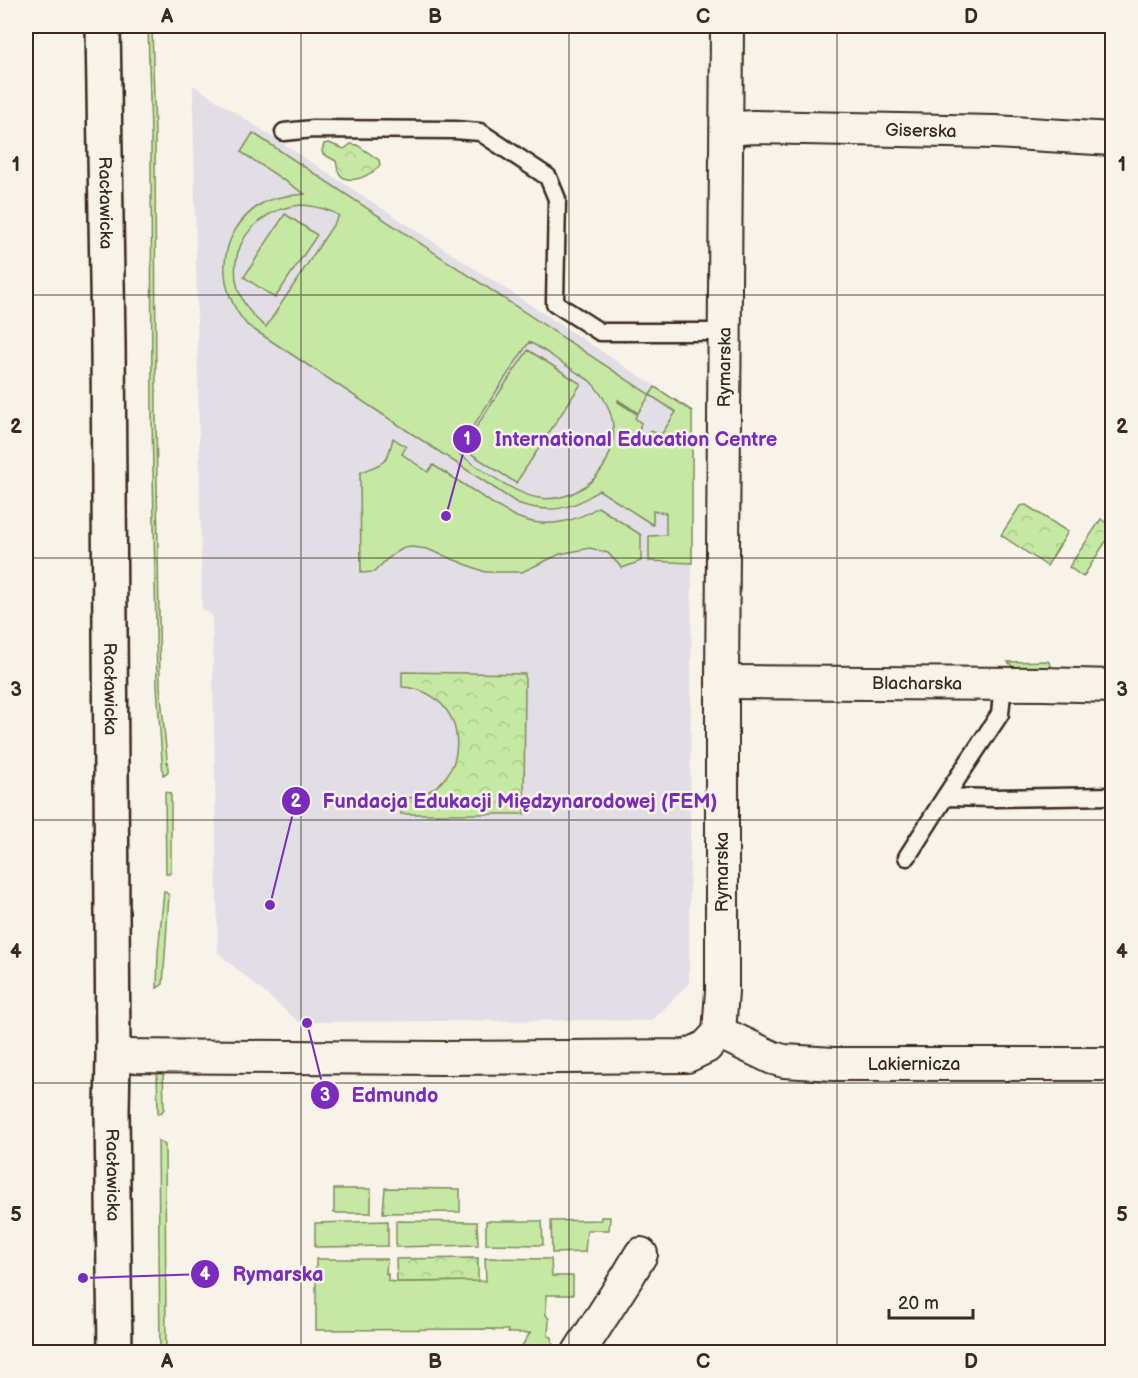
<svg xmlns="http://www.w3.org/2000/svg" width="1138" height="1378" font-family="'Balsamiq Sans',sans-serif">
<defs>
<pattern id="forest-crowns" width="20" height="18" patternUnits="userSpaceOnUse" patternTransform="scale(1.5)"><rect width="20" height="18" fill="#c5e9a2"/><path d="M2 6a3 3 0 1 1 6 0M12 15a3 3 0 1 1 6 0" fill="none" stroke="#aac88b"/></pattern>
</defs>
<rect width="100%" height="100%" fill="#f7f3e8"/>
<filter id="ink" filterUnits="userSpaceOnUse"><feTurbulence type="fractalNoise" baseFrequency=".0167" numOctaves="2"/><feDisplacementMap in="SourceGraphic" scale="12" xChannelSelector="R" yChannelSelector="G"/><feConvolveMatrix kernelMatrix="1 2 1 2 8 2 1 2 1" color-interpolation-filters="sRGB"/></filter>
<g filter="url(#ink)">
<path fill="#e1dee5" d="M193,85L693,411L689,983L652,1021L598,1020L299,1022L218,953L212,615L202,609Z"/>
<path fill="#c5e9a2" stroke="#808a60" stroke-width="1.5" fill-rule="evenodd" d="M148,26H152L155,135L156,416L160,686L168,769V772L163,775L157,686L152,417L151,135Z
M253,133L650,395L655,387L692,411V563L649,561V536L666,535V513L653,511V525L599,490C573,510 549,514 517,503L247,325C215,288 216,233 261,204C274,196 291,196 305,194L241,152ZM301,205C314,206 328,208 339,216L266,327C212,287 233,211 301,205ZM529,342C542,348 554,358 567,366C574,371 583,376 590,381C595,386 600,393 604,399C625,436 608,478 571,494C560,498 551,500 539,498C515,495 477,466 456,452ZM650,395L676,412L661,435L651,431L636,441L641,423L635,418L637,414L618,402V400L638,413Z
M285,214L317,235L275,298L244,277Z
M528,350L581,384L516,483L462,448Z
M393,438L406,447L402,454L428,472L433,465C449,475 465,485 481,496C494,504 507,514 522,519C547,528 576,522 598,507L641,535V561L622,568L608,553L590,548L560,554L522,572H485L427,549L412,547L404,548L397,552L386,560L374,572L361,573L360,475L361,472C385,462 387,465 393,438Z
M1048,661L1054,671L1016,670L1008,662Z
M165,792L170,793L171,796V872L169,874H166Z
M164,891L169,895L163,984L157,988L158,952Z
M163,1068L164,1109L161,1113L158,1114L157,1069Z
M158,1140L165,1145L166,1352H160Z
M385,1188L460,1189V1212L383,1213Z
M334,1189H371V1213H334Z
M601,1217H610L609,1230H587L585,1252L552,1253L551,1221L601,1220Z
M388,1221V1246L315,1247V1223Z
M396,1221L477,1222L478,1245L396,1247Z
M486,1221H542L543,1245L486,1244Z
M485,1258L551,1259L552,1276H573V1295H546V1315L549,1319L548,1336L552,1337L553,1352H518L530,1333H508V1330H493V1329L316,1330V1259H387L386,1274H388V1281L397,1282L486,1281Z"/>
<path fill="url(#forest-crowns)" stroke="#808a60" stroke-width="1.5" d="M329,143L344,149L351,144L357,145L379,160L380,165C372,176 345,188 338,171C337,168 337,164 336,161L323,154L322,151L324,144Z
M1026,505L1068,532L1047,566L1001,535L1020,506Z
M1101,519L1112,527V532L1083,577L1069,567Z
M402,672L525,674L524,814H401L402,799C477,793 473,691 402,687Z
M478,1258V1281L397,1282L396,1259Z"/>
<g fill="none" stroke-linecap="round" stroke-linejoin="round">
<defs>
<path id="service" d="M284,132L313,129L455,130L480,132L548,177L557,199L555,303L600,332H725
M945,797L995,798L1112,796
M907,857L945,797L1000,714L1003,683"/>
<g id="minor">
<path id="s1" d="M727,129L753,127L995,132L1112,139"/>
<path id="s2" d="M722,682L1044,684L1112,686"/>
<path id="s3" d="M731,1038L773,1058L784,1061L834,1064H1112"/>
<path id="s4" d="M113,1056L443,1058L687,1056L706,1047L719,1033L722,991V682L727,26"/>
<path d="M579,1352L628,1276L641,1254"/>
</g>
<g id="tertiary">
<path id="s5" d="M103,26L108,344L113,1056L112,1112L115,1352"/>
</g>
</defs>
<use href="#service" stroke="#3b2a1e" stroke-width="21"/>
<use href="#minor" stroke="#3b2a1e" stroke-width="36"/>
<use href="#tertiary" stroke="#3b2a1e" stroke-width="38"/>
<use href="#service" stroke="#f7f3e8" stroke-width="16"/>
<use href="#minor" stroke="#f7f3e8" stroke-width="32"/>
<use href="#tertiary" stroke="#f7f3e8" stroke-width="33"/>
</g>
</g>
<path fill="none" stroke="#3b2a1e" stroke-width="1.5" stroke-opacity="0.55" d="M301,26V1352M569,26V1352M837,26V1352M26,295H1112M26,558H1112M26,820H1112M26,1083H1112"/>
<g text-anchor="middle" stroke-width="5" stroke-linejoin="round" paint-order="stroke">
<g font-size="18" fill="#3b2a1e" stroke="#f7f3e8">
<text dy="6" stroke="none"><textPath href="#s1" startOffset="194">Giserska</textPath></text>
<text dy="6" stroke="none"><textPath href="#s5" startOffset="177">Racławicka</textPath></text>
<text dy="6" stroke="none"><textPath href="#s4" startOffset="1280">Rymarska</textPath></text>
<text dy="6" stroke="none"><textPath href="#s2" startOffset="195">Blacharska</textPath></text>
<text dy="6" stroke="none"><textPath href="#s5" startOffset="663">Racławicka</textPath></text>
<text transform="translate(722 872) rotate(-90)" y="6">Rymarska</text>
<text dy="6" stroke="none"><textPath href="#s3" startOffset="188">Lakiernicza</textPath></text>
<text dy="6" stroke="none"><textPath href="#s5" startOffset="1149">Racławicka</textPath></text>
</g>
</g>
<path fill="none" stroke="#7b2cbf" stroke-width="2" d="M446 516L467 439M270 905L296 801M307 1023L325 1095M83 1278L205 1274"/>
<g fill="#7b2cbf" stroke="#f7f3e8" stroke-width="2">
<circle cx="446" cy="516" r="6"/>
<circle cx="270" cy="905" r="6"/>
<circle cx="307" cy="1023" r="6"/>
<circle cx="83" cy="1278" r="6"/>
<circle cx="467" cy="439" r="15"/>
<circle cx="296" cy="801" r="15"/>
<circle cx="325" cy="1095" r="15"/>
<circle cx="205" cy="1274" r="15"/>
</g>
<g font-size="18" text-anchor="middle" font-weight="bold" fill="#fff">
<text x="467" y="445">1</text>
<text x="296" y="807">2</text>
<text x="325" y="1101">3</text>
<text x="205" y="1280">4</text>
</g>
<g font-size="20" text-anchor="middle" font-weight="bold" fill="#7b2cbf" stroke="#f7f3e8" stroke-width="5" stroke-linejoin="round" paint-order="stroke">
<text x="636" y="446">International Education Centre</text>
<text x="520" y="808">Fundacja Edukacji Międzynarodowej (FEM)</text>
<text x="395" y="1102">Edmundo</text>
<text x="278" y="1281">Rymarska</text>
</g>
<rect width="1138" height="1378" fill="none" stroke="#f7f3e8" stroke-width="66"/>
<path d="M889 1309v9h84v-9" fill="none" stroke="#3b2a1e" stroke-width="3"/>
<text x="898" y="1309" font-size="18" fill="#3b2a1e" stroke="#f7f3e8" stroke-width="4.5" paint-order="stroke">20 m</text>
<rect x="33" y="33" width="1072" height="1312" fill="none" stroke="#3b2a1e" stroke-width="2"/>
<g font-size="20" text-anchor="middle" font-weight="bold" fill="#3b2a1e">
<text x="167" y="23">A</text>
<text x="435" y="23">B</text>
<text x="703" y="23">C</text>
<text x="971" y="23">D</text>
<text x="16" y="171">1</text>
<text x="1122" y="171">1</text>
<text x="16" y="433">2</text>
<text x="1122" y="433">2</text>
<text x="16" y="696">3</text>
<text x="1122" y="696">3</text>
<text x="16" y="958">4</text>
<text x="1122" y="958">4</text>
<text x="16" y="1221">5</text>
<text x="1122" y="1221">5</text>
<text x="167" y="1368">A</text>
<text x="435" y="1368">B</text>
<text x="703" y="1368">C</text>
<text x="971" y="1368">D</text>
</g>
</svg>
